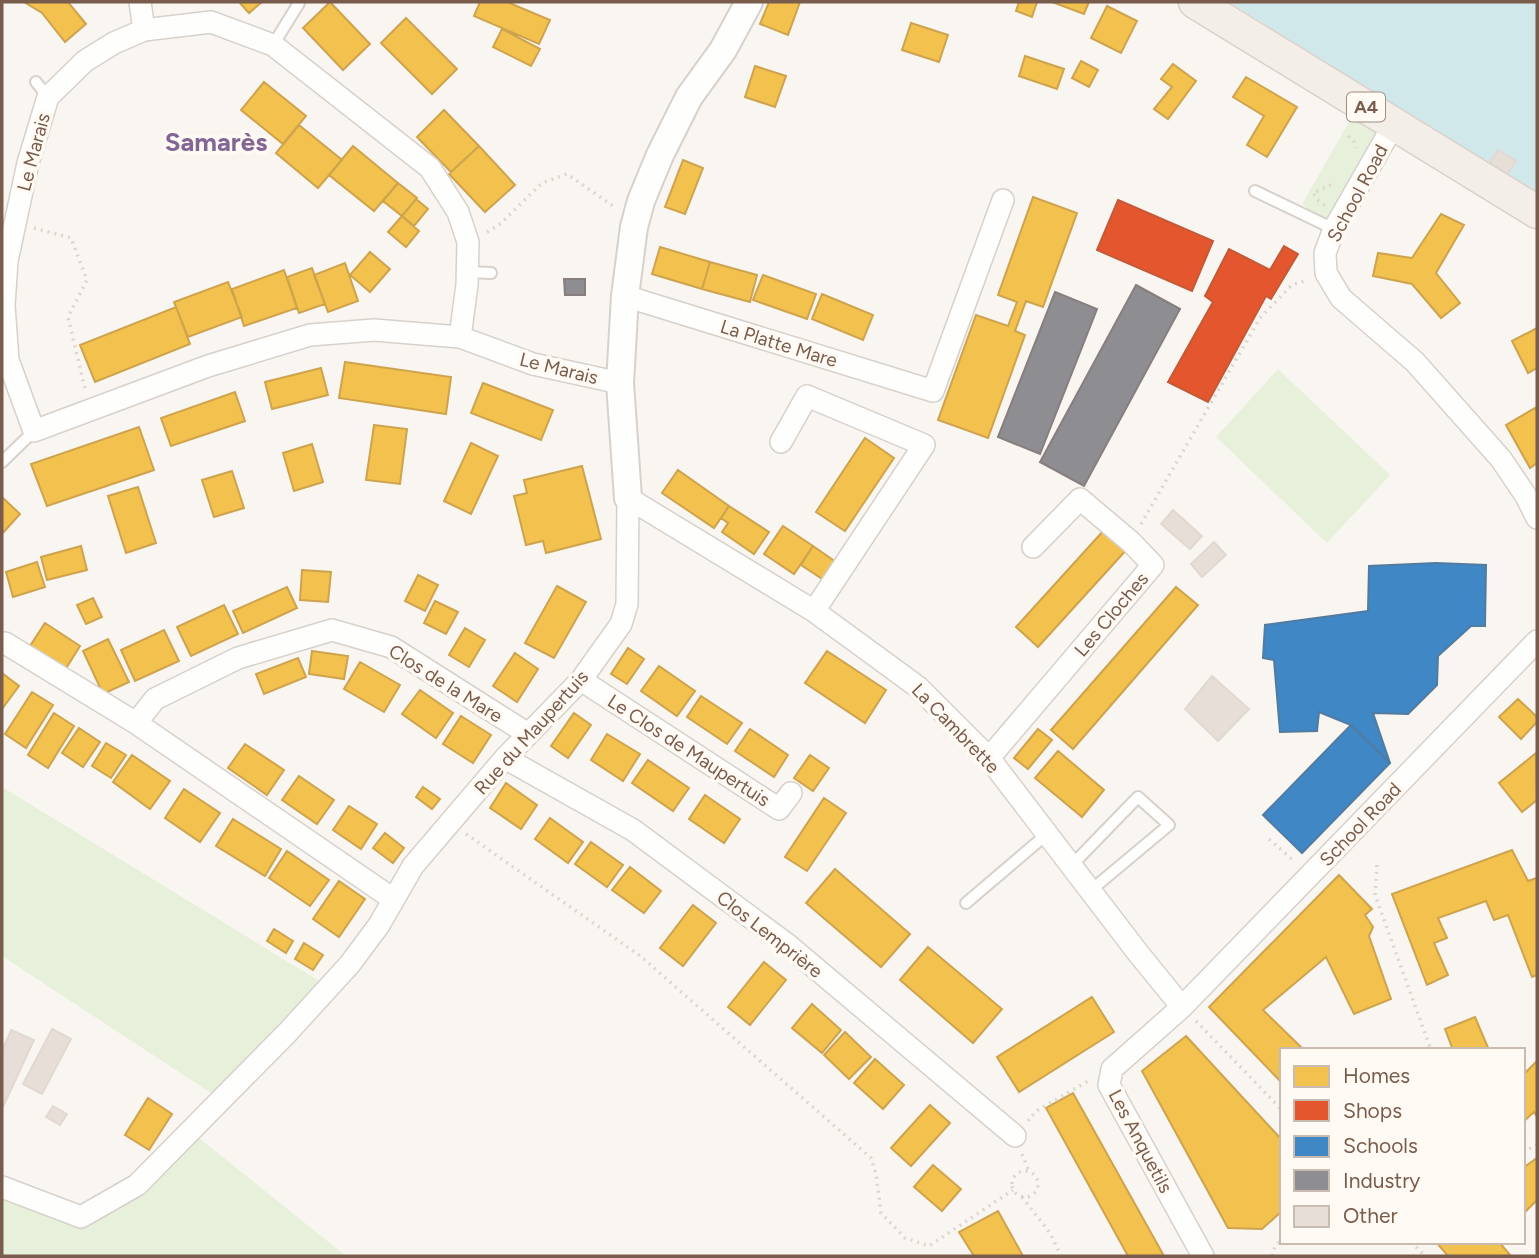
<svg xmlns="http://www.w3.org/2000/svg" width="1539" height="1258" font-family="Figtree,sans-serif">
<rect width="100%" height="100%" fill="#f9f5f0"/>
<path fill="#e7f0db" d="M1360,103L1394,124L1334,229L1302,204Z
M1278,369L1390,475L1327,543L1216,437Z
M2,787L329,987L211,1093L2,956Z
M199,1138L346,1256H2V1195L84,1227L132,1200Z"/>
<path fill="#d0e8ea" d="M1229,2H1537V194Z"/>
<path fill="#f2c14e" stroke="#cea34e" stroke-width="2" d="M24,2H68L86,24L65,42L42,13Z
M239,2H262L249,13Z
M330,2L370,44L343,70L303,28Z
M480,2H507L550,20L539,44L474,16Z
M769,2H800L788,35L760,24Z
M1019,2H1037L1032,17L1016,11Z
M1052,2H1089L1084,14Z
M1107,6L1137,21L1121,53L1091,38Z
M406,18L457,69L432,94L381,43Z
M911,23L948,35L939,62L902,50Z
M502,29L540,49L531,66L493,47Z
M1025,56L1064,69L1057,89L1019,76Z
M1081,61L1098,70L1089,87L1072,78Z
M1173,64L1196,81L1168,119L1154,109L1172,87L1161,79Z
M755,66L786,76L775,107L745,97Z
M1246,77L1297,107L1267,157L1247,145L1264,116L1233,97Z
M264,82L306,116L283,144L241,110Z
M444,110L479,146L451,172L417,137Z
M299,125L342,160L318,188L276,153Z
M353,146L398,183L374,211L329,175Z
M479,146L515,185L485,212L449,174Z
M683,160L703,168L685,214L665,207Z
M398,183L417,198L402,216L383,201Z
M1033,197L1077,213L1043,307L1026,301L1015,331L1025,335L988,438L938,420L976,315L1008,326L1017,302L998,295Z
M416,199L428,209L414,226L402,216Z
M1441,214L1464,225L1436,273L1460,303L1441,318L1412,284L1373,276L1378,253L1412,258Z
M402,216L419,231L406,247L388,232Z
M660,247L710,262L702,289L652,274Z
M370,252L390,269L370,292L350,275Z
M710,262L757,275L750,302L702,289Z
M345,263L358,301L328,312L314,275Z
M312,268L325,304L299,313L287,277Z
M284,270L297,308L244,326L232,289Z
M763,275L816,294L807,319L753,300Z
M228,282L242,317L188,337L174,302Z
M822,294L873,315L863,340L812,319Z
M176,307L190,344L95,382L80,345Z
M1537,328V368L1528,373L1512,341Z
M345,362L451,377L446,414L339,398Z
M321,368L328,395L272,409L265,382Z
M483,383L553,410L541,440L471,413Z
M235,392L245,421L171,446L161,418Z
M1535,408L1537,412V463L1530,468L1506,425Z
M374,425L407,429L400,484L366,480Z
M139,427L154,470L47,506L31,464Z
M865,438L894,458L845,531L816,512Z
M471,443L498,456L471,514L444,501Z
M312,444L323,482L294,491L283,453Z
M582,466L601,539L546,553L543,541L526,545L514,496L527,493L524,480Z
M678,470L729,506L714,528L662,493Z
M232,471L244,508L214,517L202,480Z
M138,487L156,543L126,553L108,496Z
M3,498L20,514L2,534V499Z
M729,506L769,532L754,554L722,532L728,523L721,518Z
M783,526L813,546L794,574L764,554Z
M1105,529L1128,548L1038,647L1016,627Z
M81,546L87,570L47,580L41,557Z
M813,546L836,562L824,580L801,565Z
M37,562L45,587L13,597L6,572Z
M302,570L331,572L328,602L300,600Z
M418,575L438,585L425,611L405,601Z
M557,586L586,602L554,658L525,643Z
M287,587L297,608L243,633L233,611Z
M1176,587L1198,605L1073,749L1051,730Z
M93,598L102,617L86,624L77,605Z
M435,601L458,612L446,634L424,623Z
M224,605L238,634L191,656L177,627Z
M45,623L80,646L65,670L30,646Z
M465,628L485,640L469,667L449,655Z
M164,630L179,661L135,681L121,650Z
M108,639L129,682L103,694L83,651Z
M628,648L644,659L627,684L611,674Z
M312,651L348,656L344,679L309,674Z
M827,651L886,690L865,723L805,683Z
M515,653L538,669L517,702L493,686Z
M298,658L306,677L264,694L256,674Z
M360,662L400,685L384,712L344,689Z
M659,666L695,691L677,716L641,691Z
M2,673L19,686L2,709Z
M420,690L453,713L436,738L402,714Z
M32,692L53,705L26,748L5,734Z
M701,696L742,723L727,744L687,717Z
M1518,699L1537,717V722L1521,739L1499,717Z
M54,713L74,726L48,768L28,755Z
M574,713L591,725L568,758L551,746Z
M461,716L491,735L473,763L443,744Z
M79,728L100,742L83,767L62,753Z
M750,729L788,755L774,777L735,751Z
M1038,729L1052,740L1028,769L1014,758Z
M607,734L640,754L623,781L591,760Z
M106,743L126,755L111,778L92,766Z
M245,744L284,770L267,795L228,768Z
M1058,751L1104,790L1082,817L1035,778Z
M1536,753L1537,800L1522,812L1499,783Z
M132,755L170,781L150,809L113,782Z
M810,755L829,768L813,791L794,778Z
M648,760L689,788L673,811L632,783Z
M299,776L334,800L317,824L282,800Z
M506,783L537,805L521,829L490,808Z
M423,787L440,799L432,809L416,797Z
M184,789L220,813L200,842L165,818Z
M705,795L740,819L724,843L689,819Z
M824,798L846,813L807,871L785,857Z
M349,806L377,824L361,849L333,830Z
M550,818L583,842L568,863L535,839Z
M233,819L281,849L265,876L216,846Z
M385,833L404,848L393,863L373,848Z
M591,842L623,865L607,887L575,864Z
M1512,850L1528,881L1537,878V975L1532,977L1508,915L1494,920L1486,901L1438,918L1447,938L1434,943L1448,975L1427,985L1392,894Z
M287,851L329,880L310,906L269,878Z
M630,867L661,891L644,913L612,890Z
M835,869L910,934L881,967L806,903Z
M1339,875L1372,909L1365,915L1373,927L1369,936L1391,999L1354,1014L1326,957L1263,1010L1304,1050H1282V1083L1209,1007Z
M339,881L365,899L339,937L313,919Z
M693,905L716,923L683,966L660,948Z
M274,929L293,941L286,953L267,941Z
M304,943L323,955L313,970L295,959Z
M928,947L1002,1009L973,1043L900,980Z
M764,962L786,980L750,1025L728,1007Z
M1092,997L1114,1032L1019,1092L997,1057Z
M812,1004L841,1030L822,1053L792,1028Z
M1475,1017L1489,1050H1453L1445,1029Z
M845,1032L871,1057L849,1079L824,1055Z
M1186,1036L1282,1140V1211L1262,1229L1228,1228L1142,1071Z
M875,1059L904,1085L883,1109L854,1083Z
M1537,1061V1117L1534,1112L1523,1122V1075Z
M1073,1093L1164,1256H1128L1046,1108Z
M148,1098L172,1114L149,1150L125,1135Z
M930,1105L950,1123L911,1166L891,1148Z
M1537,1158V1200L1523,1214V1168Z
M933,1165L961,1189L942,1211L914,1187Z
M998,1211L1023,1256H974L959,1232Z
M1436,1242H1499L1511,1256H1448Z"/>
<path fill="#e4572e" stroke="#c45837" stroke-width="2" d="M1118,200L1213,241L1192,291L1097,250Z
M1284,246L1298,254L1271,299L1266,296L1208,402L1168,382L1213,302L1205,296L1229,249L1270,270Z"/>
<path fill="#3f88c5" stroke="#517ba1" stroke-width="2" d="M1436,563L1486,565L1485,626H1471L1438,656L1437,685L1408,714L1373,713L1390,763L1351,725L1319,712L1317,731L1280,732L1274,660L1263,658L1265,625L1368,611L1369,566Z
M1351,725L1390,763L1302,853L1263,815Z"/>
<path fill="#8d8d92" stroke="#877e7d" stroke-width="2" d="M564,279H585V295H565Z
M1136,285L1180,309L1084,486L1040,462Z
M1055,292L1097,309L1040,454L998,437Z"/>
<path fill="#e6ded7" stroke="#e2d8d2" stroke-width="2" d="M1498,150L1516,161L1507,175L1489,164Z
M1173,510L1202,536L1190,549L1161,524Z
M1214,542L1226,555L1202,577L1191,564Z
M1212,676L1249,709L1218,741L1185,709Z
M52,1029L71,1039L42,1094L23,1084Z
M11,1030L34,1040L2,1109V1051Z
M53,1106L67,1114L60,1125L46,1117Z"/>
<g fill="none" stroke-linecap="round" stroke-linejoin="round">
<defs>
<path id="service" d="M273,45L299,3
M36,82L48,97
M1255,191L1334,229
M467,272L491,273
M2,462L34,431
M1071,866L1138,797L1169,825L1090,891
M966,903L1047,834"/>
<path id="minor" d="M140,2L144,30
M1394,124L1334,229L1325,253L1326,273L1341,298L1415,362L1501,459L1526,496L1537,518
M625,296L933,391L1003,200
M460,337L374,330L310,335L208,366L34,431L8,360L4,305L7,261L28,163L48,97L85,61L114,43L144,30L211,22L273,45L430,168L458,212L468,242L467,285L460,337L533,364L620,383
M781,442L807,396L924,445L814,611
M628,498L814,611L918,687L989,758L1138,953L1182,1007
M5,643L136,723L155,699L238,658L332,630L391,647L528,734
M581,680L779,809L791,793
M136,723L393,899
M505,758L633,830L788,945L1015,1136
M989,758L1153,565L1131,542L1080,499L1033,547
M2,1187L81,1217L137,1185L288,1032L350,964L379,925L413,866L505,758L581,680L621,624L627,604L628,498
M1203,1256L1109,1085L1112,1069L1182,1007L1537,641"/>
<path id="tertiary" d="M628,498L620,383L625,296L634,227L641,201L660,155L689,97L723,50L749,2"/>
<path id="primary" d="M1195,2L1537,212"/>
</defs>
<use href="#service" stroke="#d7d1cb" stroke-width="14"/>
<use href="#minor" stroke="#d7d1cb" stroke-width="24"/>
<use href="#tertiary" stroke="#d7d1cb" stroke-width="30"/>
<use href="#primary" stroke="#dad1cc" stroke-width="35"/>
<path stroke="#dcd5d0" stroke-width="3.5" stroke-dasharray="2 5" stroke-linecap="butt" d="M1348,136L1354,142L1356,148
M1325,205L1319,201L1313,193L1335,183
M34,228L71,238L87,280L68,317L85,389
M487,232L499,225L542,183L567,174L616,208
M1141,524L1260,318L1292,285L1307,280
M466,834L639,955L871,1158L876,1174L881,1213L905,1238L929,1246L1013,1190
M1269,839L1294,861
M1377,865L1375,895L1431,1050
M1196,1021L1282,1110
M1028,1121L1036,1111L1088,1081
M1523,1152L1537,1145
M1022,1154L1029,1171
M1012 1184a13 13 0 1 1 26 0a13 13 0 1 1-26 0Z
M1022,1197L1050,1233L1061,1256
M1411,1242L1425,1256
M1272,1256L1275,1246L1282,1240"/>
<use href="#service" stroke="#fefefd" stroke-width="10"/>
<use href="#minor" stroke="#fefefd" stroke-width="21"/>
<use href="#tertiary" stroke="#fefefd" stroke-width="26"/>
<use href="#primary" stroke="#f3eee8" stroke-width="32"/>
</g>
<g text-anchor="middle" stroke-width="7" stroke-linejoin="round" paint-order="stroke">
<rect fill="#fffaf3" stroke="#a28b7f" stroke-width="2" x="1347" y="92.5" width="38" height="29" rx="5"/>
<g font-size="18" font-weight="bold" fill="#7a5c4d">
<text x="1366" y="113">A4</text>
</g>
<g font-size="19" fill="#7a5c4d" stroke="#fffaf3">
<text transform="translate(33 152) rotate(-75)" y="7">Le Marais</text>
<text transform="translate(1357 193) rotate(-62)" y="7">School Road</text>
<text transform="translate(779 343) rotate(17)" y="7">La Platte Mare</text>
<text transform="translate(559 368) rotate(14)" y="7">Le Marais</text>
<text transform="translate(1111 614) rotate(-50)" y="7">Les Cloches</text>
<text transform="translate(446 683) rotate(32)" y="7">Clos de la Mare</text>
<text transform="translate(956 728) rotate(46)" y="7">La Cambrette</text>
<text transform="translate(531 732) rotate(-48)" y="7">Rue du Maupertuis</text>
<text transform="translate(689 750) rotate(33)" y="7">Le Clos de Maupertuis</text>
<text transform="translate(1360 824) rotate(-46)" y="7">School Road</text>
<text transform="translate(770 934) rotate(38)" y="7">Clos Lemprière</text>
<text transform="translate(1141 1141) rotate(62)" y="7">Les Anquetils</text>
</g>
<g font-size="26" font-weight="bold" fill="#846695" stroke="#fffaf3">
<text x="216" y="151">Samarès</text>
</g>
</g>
<rect width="1539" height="1258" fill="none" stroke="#7a5c4d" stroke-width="7"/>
<rect x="1280" y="1048" width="245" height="196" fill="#fffaf3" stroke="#cabbb1" stroke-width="2"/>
<rect x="1294" y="1066" width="35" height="21" fill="#f2c14e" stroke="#cabbb1" stroke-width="2"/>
<text x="1343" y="1083" font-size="21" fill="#7a5c4d">Homes</text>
<rect x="1294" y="1100" width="35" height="21" fill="#e4572e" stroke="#cabbb1" stroke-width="2"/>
<text x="1343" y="1118" font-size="21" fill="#7a5c4d">Shops</text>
<rect x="1294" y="1136" width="35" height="21" fill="#3f88c5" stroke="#cabbb1" stroke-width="2"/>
<text x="1343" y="1153" font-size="21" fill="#7a5c4d">Schools</text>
<rect x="1294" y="1170" width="35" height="21" fill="#8d8d92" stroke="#cabbb1" stroke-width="2"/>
<text x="1343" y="1188" font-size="21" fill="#7a5c4d">Industry</text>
<rect x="1294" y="1206" width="35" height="21" fill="#e6ded7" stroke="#cabbb1" stroke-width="2"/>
<text x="1343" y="1223" font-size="21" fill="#7a5c4d">Other</text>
</svg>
